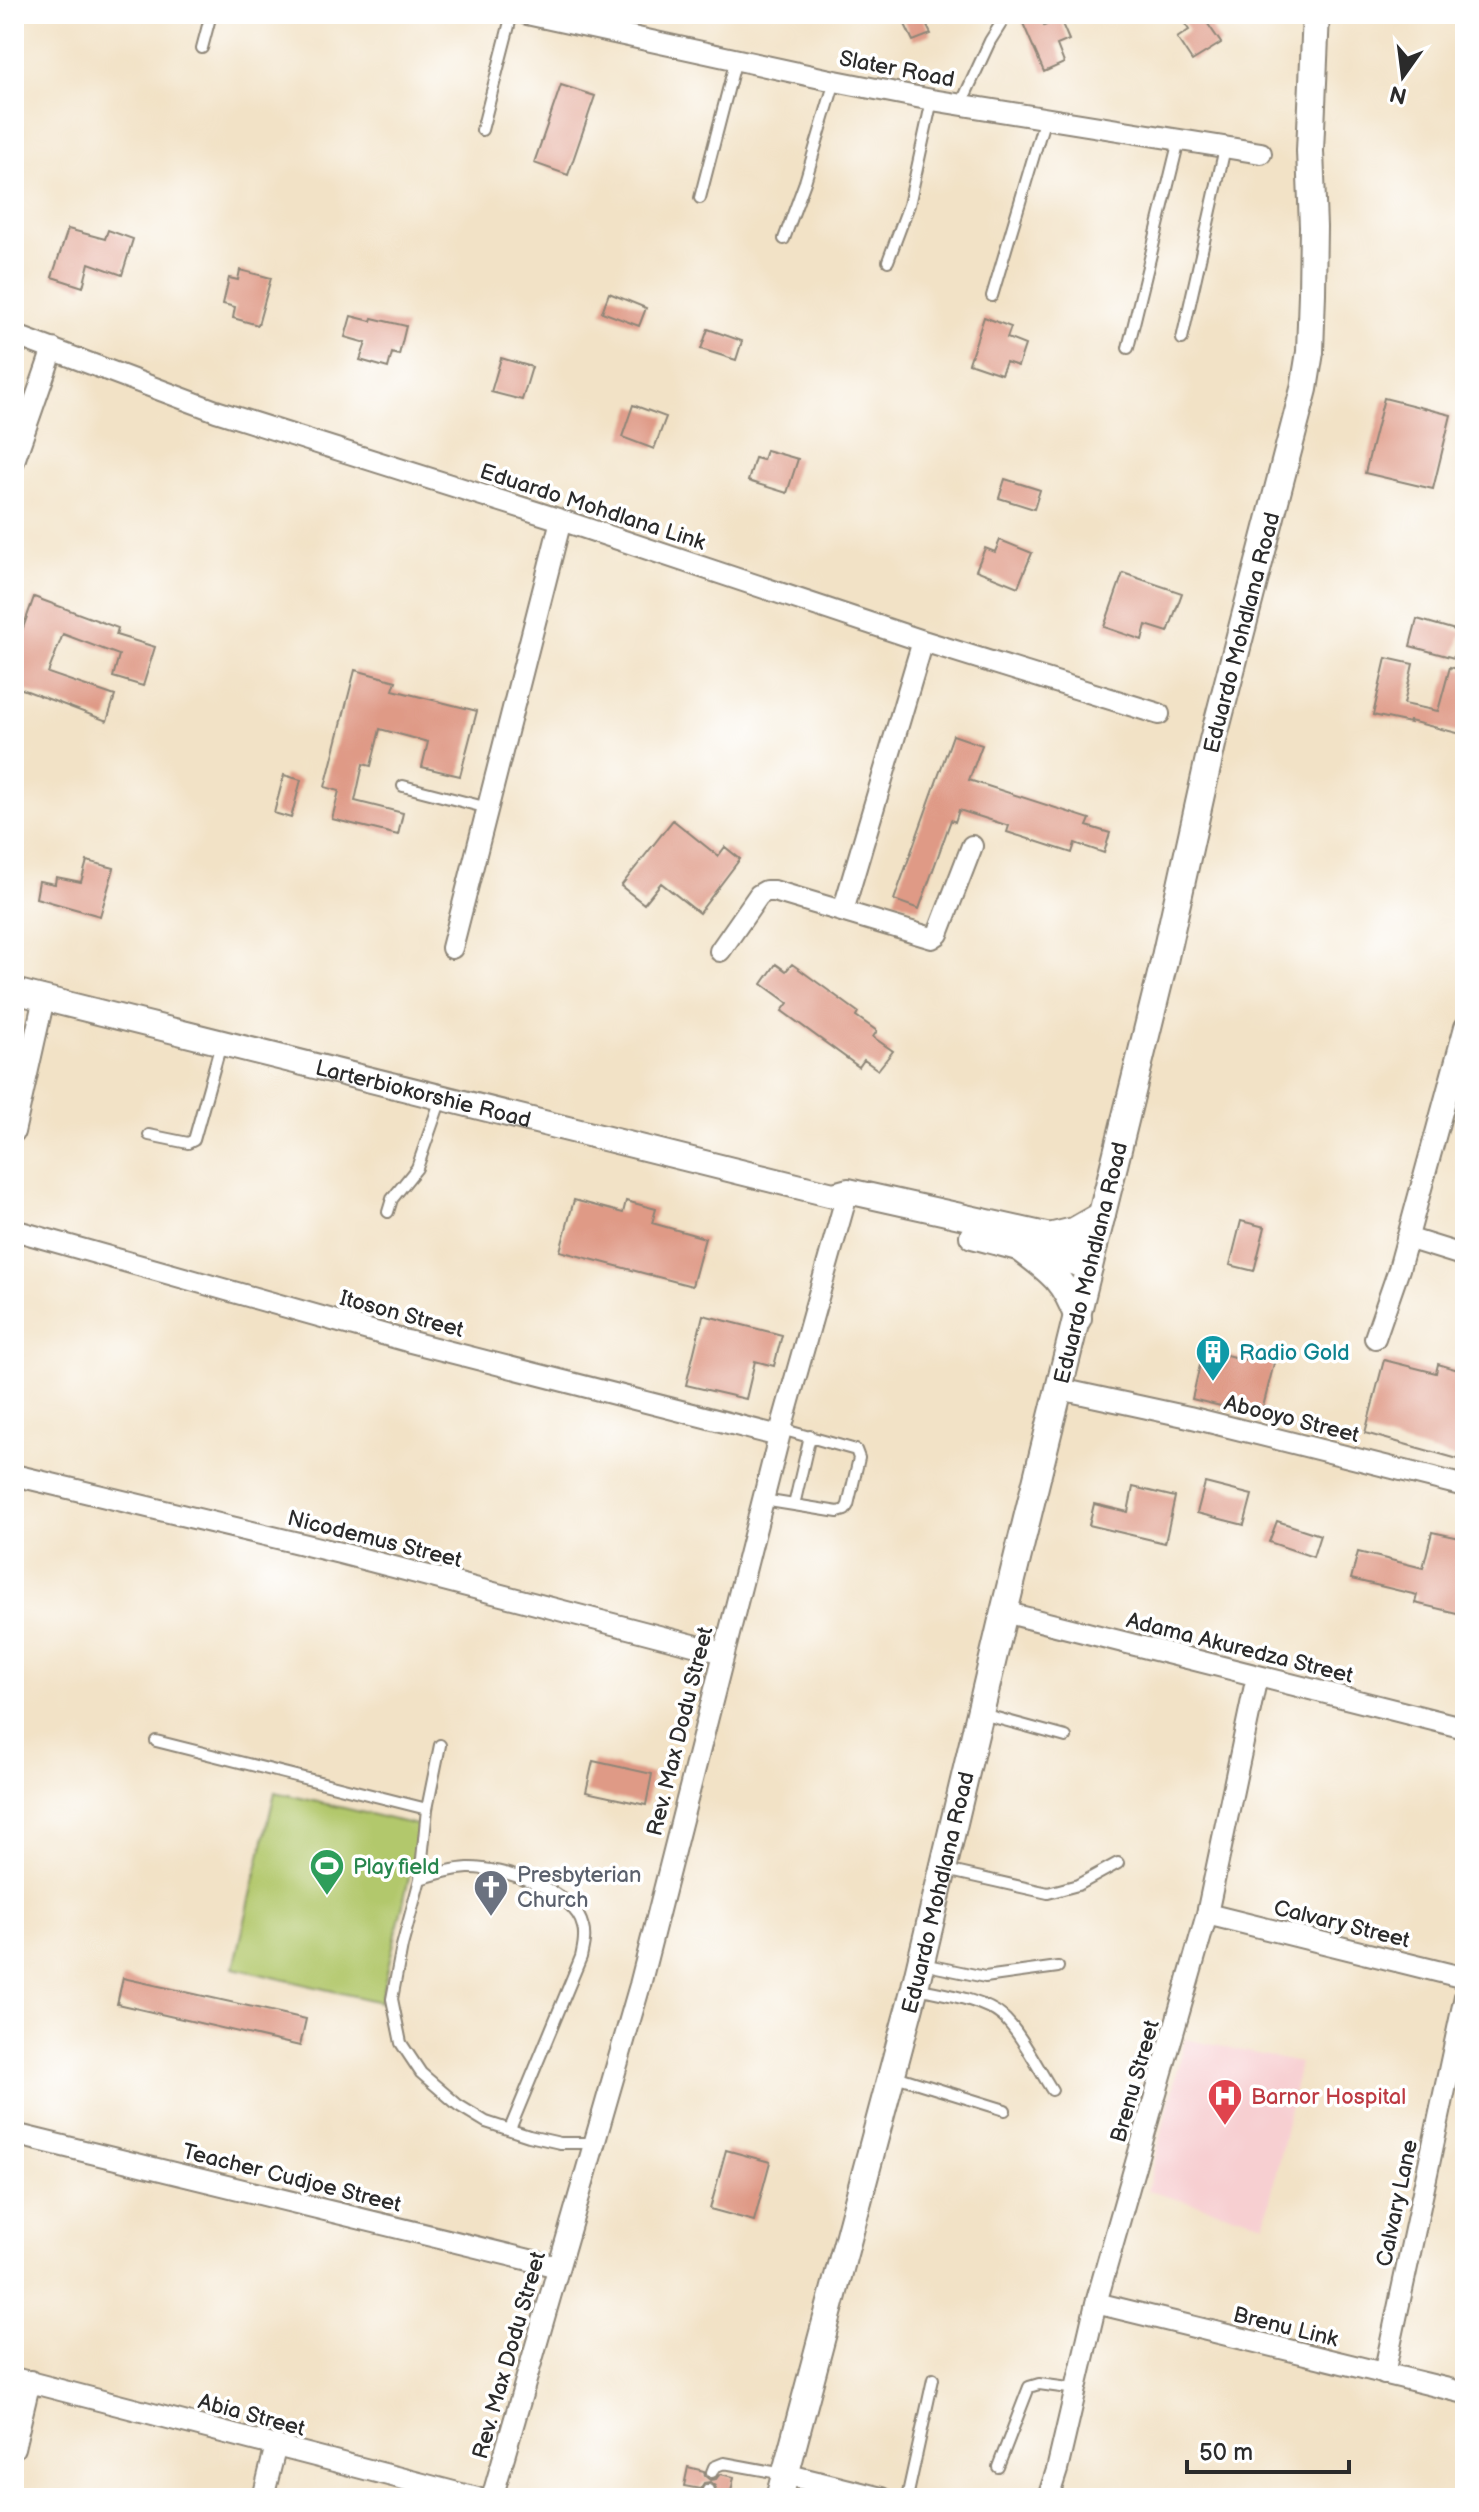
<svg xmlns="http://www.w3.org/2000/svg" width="1479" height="2512" font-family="'Balsamiq Sans',sans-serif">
<rect width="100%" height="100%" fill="#fff"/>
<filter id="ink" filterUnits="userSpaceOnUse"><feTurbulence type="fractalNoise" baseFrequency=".0125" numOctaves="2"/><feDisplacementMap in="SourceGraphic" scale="16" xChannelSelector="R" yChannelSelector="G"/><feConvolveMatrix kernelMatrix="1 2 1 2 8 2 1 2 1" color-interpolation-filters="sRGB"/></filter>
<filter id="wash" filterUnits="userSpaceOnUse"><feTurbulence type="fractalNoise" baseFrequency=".006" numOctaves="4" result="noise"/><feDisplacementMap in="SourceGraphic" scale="32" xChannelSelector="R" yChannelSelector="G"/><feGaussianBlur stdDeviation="1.8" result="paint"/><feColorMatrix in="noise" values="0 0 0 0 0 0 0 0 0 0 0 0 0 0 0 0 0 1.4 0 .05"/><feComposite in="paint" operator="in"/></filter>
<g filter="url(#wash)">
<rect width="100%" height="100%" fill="#f2e2c6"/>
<path fill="#f7cfd1" d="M1185,2039L1300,2063L1265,2223L1147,2191Z"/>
<path fill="#b2c86c" stroke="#6e7a4c" stroke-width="2" d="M275,1792L421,1826L380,2002L234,1968Z"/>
<g id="blocks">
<path fill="#df9a86" d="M900,14H921L931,34L913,41Z
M1019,14H1038L1044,26L1060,19L1069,40L1057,45L1064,63L1044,72Z
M1178,14H1201L1221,43L1192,61L1177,38L1189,30Z
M561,85L595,96L568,175L534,163Z
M68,229L105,239L108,230L133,239L122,275L89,263L83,287L52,277Z
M240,270L271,278L258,325L233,318L235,307L223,304L229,278L238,280Z
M609,293L646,308L639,326L602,312Z
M351,316L371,321L372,318L406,326L399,355L392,353L388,368L360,360L366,343L345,337Z
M984,317L1011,327L1007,338L1025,345L1018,366L1006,362L1001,374L969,363Z
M708,329L742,341L736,360L701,349Z
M501,358L532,367L522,400L491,392Z
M1384,398L1451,415L1433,489L1365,473Z
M633,405L666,417L654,449L622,437Z
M766,450L798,459L787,493L748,481L755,458L763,460Z
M1005,479L1040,490L1034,509L999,498Z
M1000,540L1032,553L1018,587L976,570L985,548L995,552Z
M1123,573L1182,593L1168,632L1146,625L1142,640L1104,627Z
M34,597L118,628L116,635L155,647L143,686L113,677L119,655L63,634L48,673L115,696L107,721L14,686V653Z
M1417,619L1462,632L1454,658L1410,646Z
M1386,658L1413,664L1404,704L1438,711L1450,667L1465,671V735L1410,721V723L1373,715Z
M355,670L396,681L393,690L477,711L460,776L422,767L428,742L380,729L371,766L363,764L355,801L403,813L398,835L332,819L339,791L325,787Z
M953,735L982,745L969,780L1090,819L1087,826L1110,833L1104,853L1075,843L1072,853L1007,832L1009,826L959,810L955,822L951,820L919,909L894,900Z
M284,775L301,780L291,818L274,813Z
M673,820L718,856L725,847L740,859L699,913L661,883L644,904L621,886Z
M87,861L114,868L100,916L36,898L39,881L55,884L56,877L81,882Z
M776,964L786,971L792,964L858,1012L856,1016L877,1031L873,1037L893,1051L878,1070L864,1060L859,1067L782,1011L788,1003L762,984Z
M574,1200L623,1213L626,1201L656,1209L652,1223L705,1238L692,1286L560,1251Z
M1241,1221L1265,1227L1254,1271L1230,1265Z
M703,1315L782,1335L774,1366L755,1361L746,1399L686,1385Z
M1248,1348L1276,1355L1262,1411L1226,1402L1225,1407L1192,1399L1200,1365L1205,1367L1207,1358L1217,1360L1218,1353L1246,1360Z
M1384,1360L1436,1373L1438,1364L1465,1372V1433L1458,1459L1365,1433Z
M1205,1483L1252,1495L1244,1525L1197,1513Z
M1133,1487L1175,1497L1165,1543L1089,1525L1094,1504L1128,1512Z
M1277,1521L1320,1535L1313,1557L1269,1542Z
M1432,1532L1465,1539V1615L1415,1603L1417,1595L1351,1579L1358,1552L1423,1568Z
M593,1761L652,1774L646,1805L586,1792Z
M123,1978L306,2019L300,2046L117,2004Z
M726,2150L770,2162L754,2221L710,2209Z
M688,2467L704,2471L705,2476L710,2480L716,2479L720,2474L734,2477L730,2496L716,2492L715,2486L710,2482L704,2483L700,2489L684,2486Z"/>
</g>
</g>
<g filter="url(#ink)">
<use href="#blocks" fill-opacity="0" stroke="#8e8678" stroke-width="2"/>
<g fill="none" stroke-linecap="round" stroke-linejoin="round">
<defs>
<path id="service" d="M202,48L211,14
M961,104L990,41L1007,14
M482,130L512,14
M700,198L736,59
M784,239L805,182L835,81
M888,261L909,205L932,100
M992,296L1045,118
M1182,339L1225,148
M1128,348L1179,140
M403,786L488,808
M149,1135L188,1143L194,1140L221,1044
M388,1212L392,1199L417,1168L441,1099
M763,1500L838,1512L845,1510L848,1505L859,1458L856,1450L781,1429
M794,1505L810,1436
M982,1714L1066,1737
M156,1741L427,1809
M440,1745L427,1809L420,1879L402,1946L392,1999L401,2043L421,2073L458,2105L486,2122L529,2136L560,2143H594
M946,1870L1048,1893L1078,1885L1118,1863
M420,1879C435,1874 451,1869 468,1868C501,1867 575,1890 583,1927C586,1937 583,1947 581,1957L510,2129
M922,1964L985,1977L1058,1967
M917,1988C942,1994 982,1999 1002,2016C1019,2030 1039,2070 1052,2090
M892,2075L1005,2110
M998,2467L1029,2387L1039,2384L1076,2389
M712,2472L714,2467L724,2463L784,2474
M705,2498L708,2490
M907,2498L933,2379"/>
<path id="minor" d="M527,14L835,81L932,100L1261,153
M14,335L216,411L561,520L923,641L1159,714
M14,461L53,349
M843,911L923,641
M452,948L561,520
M720,951L759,895L766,891H774L932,938L938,934L972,846
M14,1132L44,998
M14,1230L407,1341L779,1436
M1407,1238L1465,1256
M1375,1338L1399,1269L1465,1027
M1060,1389L1189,1417L1465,1486
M14,1475L340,1553L724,1653
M1004,1612L1465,1728
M1207,1914L1465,1978
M14,2134L558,2267
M1096,2303L1465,2393
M1384,2374L1465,1996
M14,2378L477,2498
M14,2448L30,2381
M785,2474L881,2498
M263,2498L276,2445
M492,2498L640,1985L781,1429L848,1191
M1048,2498L1057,2470L1096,2303L1207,1914L1257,1676"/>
<g id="tertiary">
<path id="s1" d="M14,991L833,1195L848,1191L1095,1246"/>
<path d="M972,1236L1090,1267"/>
</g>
<g id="secondary">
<path d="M1049,1237L1074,1231L1102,1215"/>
<path d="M1020,1248C1052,1272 1064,1280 1078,1318"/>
<path id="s2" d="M779,2498L915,1987L1004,1612L1163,966L1213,740L1304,389L1310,352L1312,293L1313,227L1310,151L1316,14"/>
</g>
</defs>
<use href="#service" stroke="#8e8678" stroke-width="14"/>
<use href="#minor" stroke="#8e8678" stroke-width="24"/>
<use href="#tertiary" stroke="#8e8678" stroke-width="28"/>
<use href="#secondary" stroke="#8e8678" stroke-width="30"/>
<use href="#service" stroke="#fff" stroke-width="10"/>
<use href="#minor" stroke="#fff" stroke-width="20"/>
<use href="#tertiary" stroke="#fff" stroke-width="24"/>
<use href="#secondary" stroke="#fff" stroke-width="26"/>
</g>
</g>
<defs>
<symbol id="building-pin" viewBox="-11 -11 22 30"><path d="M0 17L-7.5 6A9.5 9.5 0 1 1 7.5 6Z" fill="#0f9aa8" stroke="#fff"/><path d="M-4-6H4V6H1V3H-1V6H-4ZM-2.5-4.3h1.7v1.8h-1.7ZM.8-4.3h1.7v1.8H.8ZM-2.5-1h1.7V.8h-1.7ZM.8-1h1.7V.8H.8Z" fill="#fff"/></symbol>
<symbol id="stadium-pin" viewBox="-11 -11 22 30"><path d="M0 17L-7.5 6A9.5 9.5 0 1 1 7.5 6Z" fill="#2e9e5b" stroke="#fff"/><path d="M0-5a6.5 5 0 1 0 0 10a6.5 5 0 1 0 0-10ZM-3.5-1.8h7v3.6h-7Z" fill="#fff"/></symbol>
<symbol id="church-pin" viewBox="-11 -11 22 30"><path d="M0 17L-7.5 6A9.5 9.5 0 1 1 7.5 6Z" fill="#6b7280" stroke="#fff"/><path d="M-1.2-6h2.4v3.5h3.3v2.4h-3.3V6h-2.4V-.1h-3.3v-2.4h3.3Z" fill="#fff"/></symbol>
<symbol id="hospital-pin" viewBox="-11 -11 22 30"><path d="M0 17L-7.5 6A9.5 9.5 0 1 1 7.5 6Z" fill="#e0444e" stroke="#fff"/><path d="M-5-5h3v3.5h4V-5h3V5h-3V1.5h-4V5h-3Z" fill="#fff"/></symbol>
</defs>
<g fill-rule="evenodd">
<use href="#building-pin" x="1193" y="1332" width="40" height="54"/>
<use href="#stadium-pin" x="307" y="1846" width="40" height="54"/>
<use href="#church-pin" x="471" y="1867" width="40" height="54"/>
<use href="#hospital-pin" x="1205" y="2076" width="40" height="54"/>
</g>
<g text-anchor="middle" stroke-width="7" stroke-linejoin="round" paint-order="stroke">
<g font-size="22" fill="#2b2b2b" stroke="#fff">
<text transform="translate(897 68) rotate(11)" y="8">Slater Road</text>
<text transform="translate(593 506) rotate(18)" y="8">Eduardo Mohdlana Link</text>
<text dy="8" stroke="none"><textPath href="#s2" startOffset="1922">Eduardo Mohdlana Road</textPath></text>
<text dy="8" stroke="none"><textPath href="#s1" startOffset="422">Larterbiokorshie Road</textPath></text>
<text dy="8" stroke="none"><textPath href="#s2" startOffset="1274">Eduardo Mohdlana Road</textPath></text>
<text transform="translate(402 1313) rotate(15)" y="8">Itoson Street</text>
<text transform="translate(1292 1418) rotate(14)" y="8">Abooyo Street</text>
<text transform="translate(375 1538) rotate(14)" y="8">Nicodemus Street</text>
<text transform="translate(1240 1647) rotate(14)" y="8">Adama Akuredza Street</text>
<text transform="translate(679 1731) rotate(-76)" y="8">Rev. Max Dodu Street</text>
<text dy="8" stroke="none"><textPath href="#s2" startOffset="626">Eduardo Mohdlana Road</textPath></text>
<text transform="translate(1342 1923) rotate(14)" y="8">Calvary Street</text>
<text transform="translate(1134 2081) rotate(-74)" y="8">Brenu Street</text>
<text transform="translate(292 2177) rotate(14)" y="8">Teacher Cudjoe Street</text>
<text transform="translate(1396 2203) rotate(-78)" y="8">Calvary Lane</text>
<text transform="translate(1286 2326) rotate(14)" y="8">Brenu Link</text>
<text transform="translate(508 2355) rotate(-74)" y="8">Rev. Max Dodu Street</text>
<text transform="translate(252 2414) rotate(15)" y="8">Abia Street</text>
</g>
<g font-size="22" fill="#0d838f" stroke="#fff" text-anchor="start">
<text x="1239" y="1360">Radio Gold</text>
</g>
<g font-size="22" fill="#27864d" stroke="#fff" text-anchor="start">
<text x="353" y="1874">Play field</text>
</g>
<g font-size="22" fill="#5b616d" stroke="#fff" text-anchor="start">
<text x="517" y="1882">Presbyterian<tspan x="517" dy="25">Church</tspan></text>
</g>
<g font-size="22" fill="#be3a42" stroke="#fff" text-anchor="start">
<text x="1251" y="2104">Barnor Hospital</text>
</g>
</g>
<rect width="1479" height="2512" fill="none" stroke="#fff" stroke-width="48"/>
<g transform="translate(1403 76) rotate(194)" stroke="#ffffff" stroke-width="6" paint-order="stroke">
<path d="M0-6L14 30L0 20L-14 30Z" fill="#2b2b2b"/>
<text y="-12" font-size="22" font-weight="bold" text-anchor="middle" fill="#2b2b2b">N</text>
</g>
<path d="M1187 2460v12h162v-12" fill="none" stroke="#2b2b2b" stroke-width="4"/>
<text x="1199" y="2460" font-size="24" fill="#2b2b2b" stroke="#ffffff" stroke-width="6" paint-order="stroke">50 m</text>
</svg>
